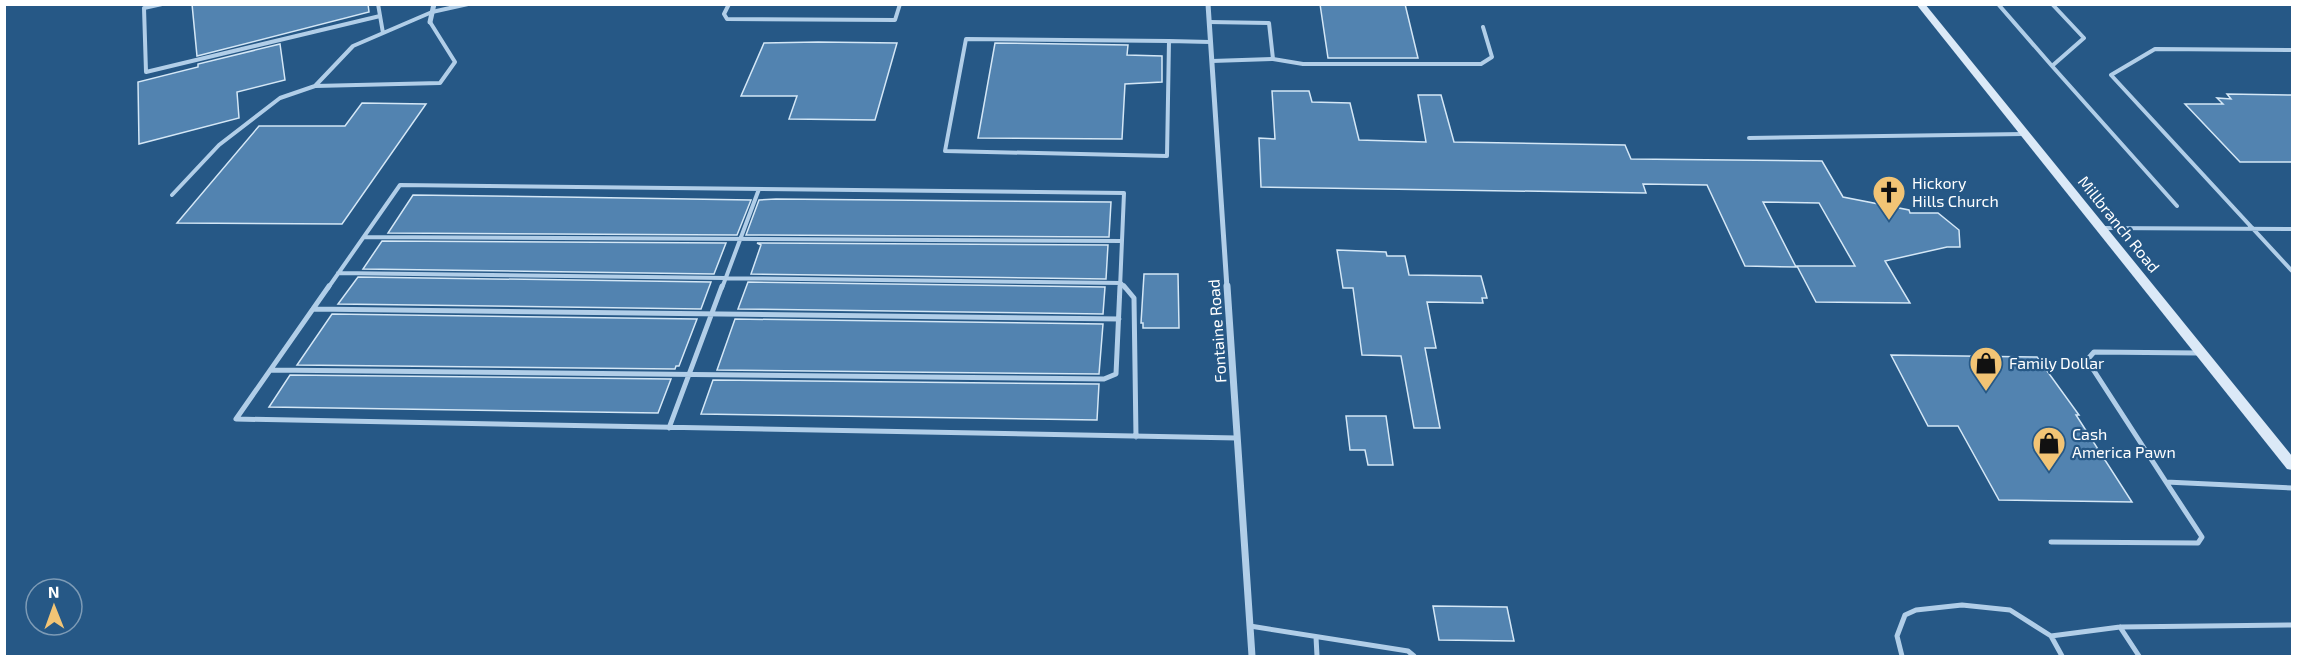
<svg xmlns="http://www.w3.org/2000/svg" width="2297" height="661" font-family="'Exo 2',sans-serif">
<rect width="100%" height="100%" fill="#265886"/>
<path fill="#5283b0" stroke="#d4e7f6" stroke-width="1.5" d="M192,4H368L369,12L197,56Z
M1320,4H1405L1418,58H1328Z
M818,42L897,43L875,120L789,119L797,96H741L764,43Z
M995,43L1128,45L1127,55L1162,56V82L1125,84L1122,139L978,138Z
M280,44L285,80L237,92L239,118L139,144L138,82L198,67V64Z
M1272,91H1309L1312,102L1350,103L1359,140L1426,142L1418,95H1441L1454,142L1625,145L1631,159L1822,161L1843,197L1909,210L1910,213H1938L1959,230L1960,247H1947L1885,261L1910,303L1816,302L1797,266H1855L1819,203L1763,202L1796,267L1745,266L1707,185L1643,184L1646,193L1261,187L1259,138L1275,139Z
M2227,94L2292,95V162H2240L2185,104H2223L2217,98L2231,99Z
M362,103L426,104L342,224L177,223L259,126H345Z
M413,195L562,197L751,200L737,235L388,233Z
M776,199L1111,202L1109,237L746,235L759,200Z
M382,241L726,243L714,274L363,269Z
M757,243L1108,245L1106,279L751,274L761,245Z
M1337,250L1386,252L1387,256H1405L1409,275L1481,276L1487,298H1482L1483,303L1427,302L1436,348H1425L1440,428H1414L1401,356L1362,355L1353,288H1343Z
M1144,274H1178L1179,328H1143V323H1141Z
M358,277L711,282L701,309L338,304Z
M748,282L1105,287L1103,314L738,309Z
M332,314L697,319L679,366H676L675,369L297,365Z
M735,319L1103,324L1099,374L717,370Z
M1891,355L2037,357L2079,415H2076L2132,502L1999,500L1958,426H1928Z
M290,375L671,379L658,413L269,407Z
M713,380L1099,384L1097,420L701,414Z
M1346,416H1386L1393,465H1368L1365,450H1350Z
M1433,606L1507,607L1514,641L1439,640Z"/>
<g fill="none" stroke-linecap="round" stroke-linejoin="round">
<path stroke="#b1cee8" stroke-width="4" d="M162,4L144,8L146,72L380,16
M378,4L383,33
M729,4L724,14L727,19L895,20L900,4
M1998,4L2052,66
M2052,4L2084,38L2052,66L2177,206
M1209,22L1269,23L1273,59L1212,61
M966,39L1169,41L1167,156L945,151Z
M1169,41L1210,42
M2292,50L2155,49L2111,75L2292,271
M1273,59L1303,64H1481L1492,57L1483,27
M315,86L440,83L455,62L430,22
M1749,138L2024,134
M172,195L219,145L280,98L315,86L353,46L432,12L468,4
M2101,228L2292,229
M364,237L1122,241
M338,273L1121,283L1125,288
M328,288L400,185L1124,193L1120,288
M722,288L759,189"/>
<path stroke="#b1cee8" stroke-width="5" d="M329,286L236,419L1237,438
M1124,286L1134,298L1136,437
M313,309L1119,319
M2198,353L2094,352L2087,360L2166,482L2292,488
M271,370L1104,379L1116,374L1120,286
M669,428L722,286
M2051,542L2198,543L2202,537L2166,482
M1250,626L1408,651L1414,656
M2120,627L2139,656
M2051,636L2120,627L2292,625
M1316,637L1317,656
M1902,656L1897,636L1905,615L1916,610L1962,605L2010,610L2051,636L2062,656"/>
<path stroke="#b1cee8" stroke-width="5" d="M1208,4L1227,288
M430,22L434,4"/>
<path stroke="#b1cee8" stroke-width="7" d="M1227,286L1252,656"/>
<path fill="#dbe9f7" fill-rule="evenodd" d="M1916,4H1925L2292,456V470L2287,469Z"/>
</g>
<defs>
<symbol id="church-pin" viewBox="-11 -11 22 30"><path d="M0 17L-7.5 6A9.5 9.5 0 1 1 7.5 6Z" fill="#f2c475" stroke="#265886"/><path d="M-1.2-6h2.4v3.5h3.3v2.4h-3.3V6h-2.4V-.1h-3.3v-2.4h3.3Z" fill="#111"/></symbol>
<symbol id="shop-pin" viewBox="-11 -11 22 30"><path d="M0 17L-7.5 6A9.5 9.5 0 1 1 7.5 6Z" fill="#f2c475" stroke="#265886"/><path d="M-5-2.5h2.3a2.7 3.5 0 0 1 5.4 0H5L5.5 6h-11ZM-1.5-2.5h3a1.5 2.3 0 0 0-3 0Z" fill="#111"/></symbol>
</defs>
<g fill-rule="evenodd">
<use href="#church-pin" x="1870" y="173" width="38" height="52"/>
<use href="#shop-pin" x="1967" y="344" width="38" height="52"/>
<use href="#shop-pin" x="2030" y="424" width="38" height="52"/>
</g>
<g text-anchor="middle" stroke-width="4.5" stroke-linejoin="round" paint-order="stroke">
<g font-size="16" fill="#fff" stroke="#265886" text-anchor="start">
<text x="1912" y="189">Hickory<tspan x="1912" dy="18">Hills Church</tspan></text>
<text x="2009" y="369">Family Dollar</text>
<text x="2072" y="440">Cash<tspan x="2072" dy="18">America Pawn</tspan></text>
</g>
<g font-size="16" fill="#fff" stroke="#265886">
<text transform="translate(2119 224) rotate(51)" y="6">Millbranch Road</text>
<text transform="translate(1217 331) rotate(-94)" y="6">Fontaine Road</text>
</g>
</g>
<rect width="2297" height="661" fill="none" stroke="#ffffff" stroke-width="12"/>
<g transform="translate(54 607) rotate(359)"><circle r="28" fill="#265886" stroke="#7d9bb6" stroke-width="1.5"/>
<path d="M0-4.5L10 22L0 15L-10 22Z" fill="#f2c475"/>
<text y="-9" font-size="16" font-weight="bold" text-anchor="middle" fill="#ffffff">N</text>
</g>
</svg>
